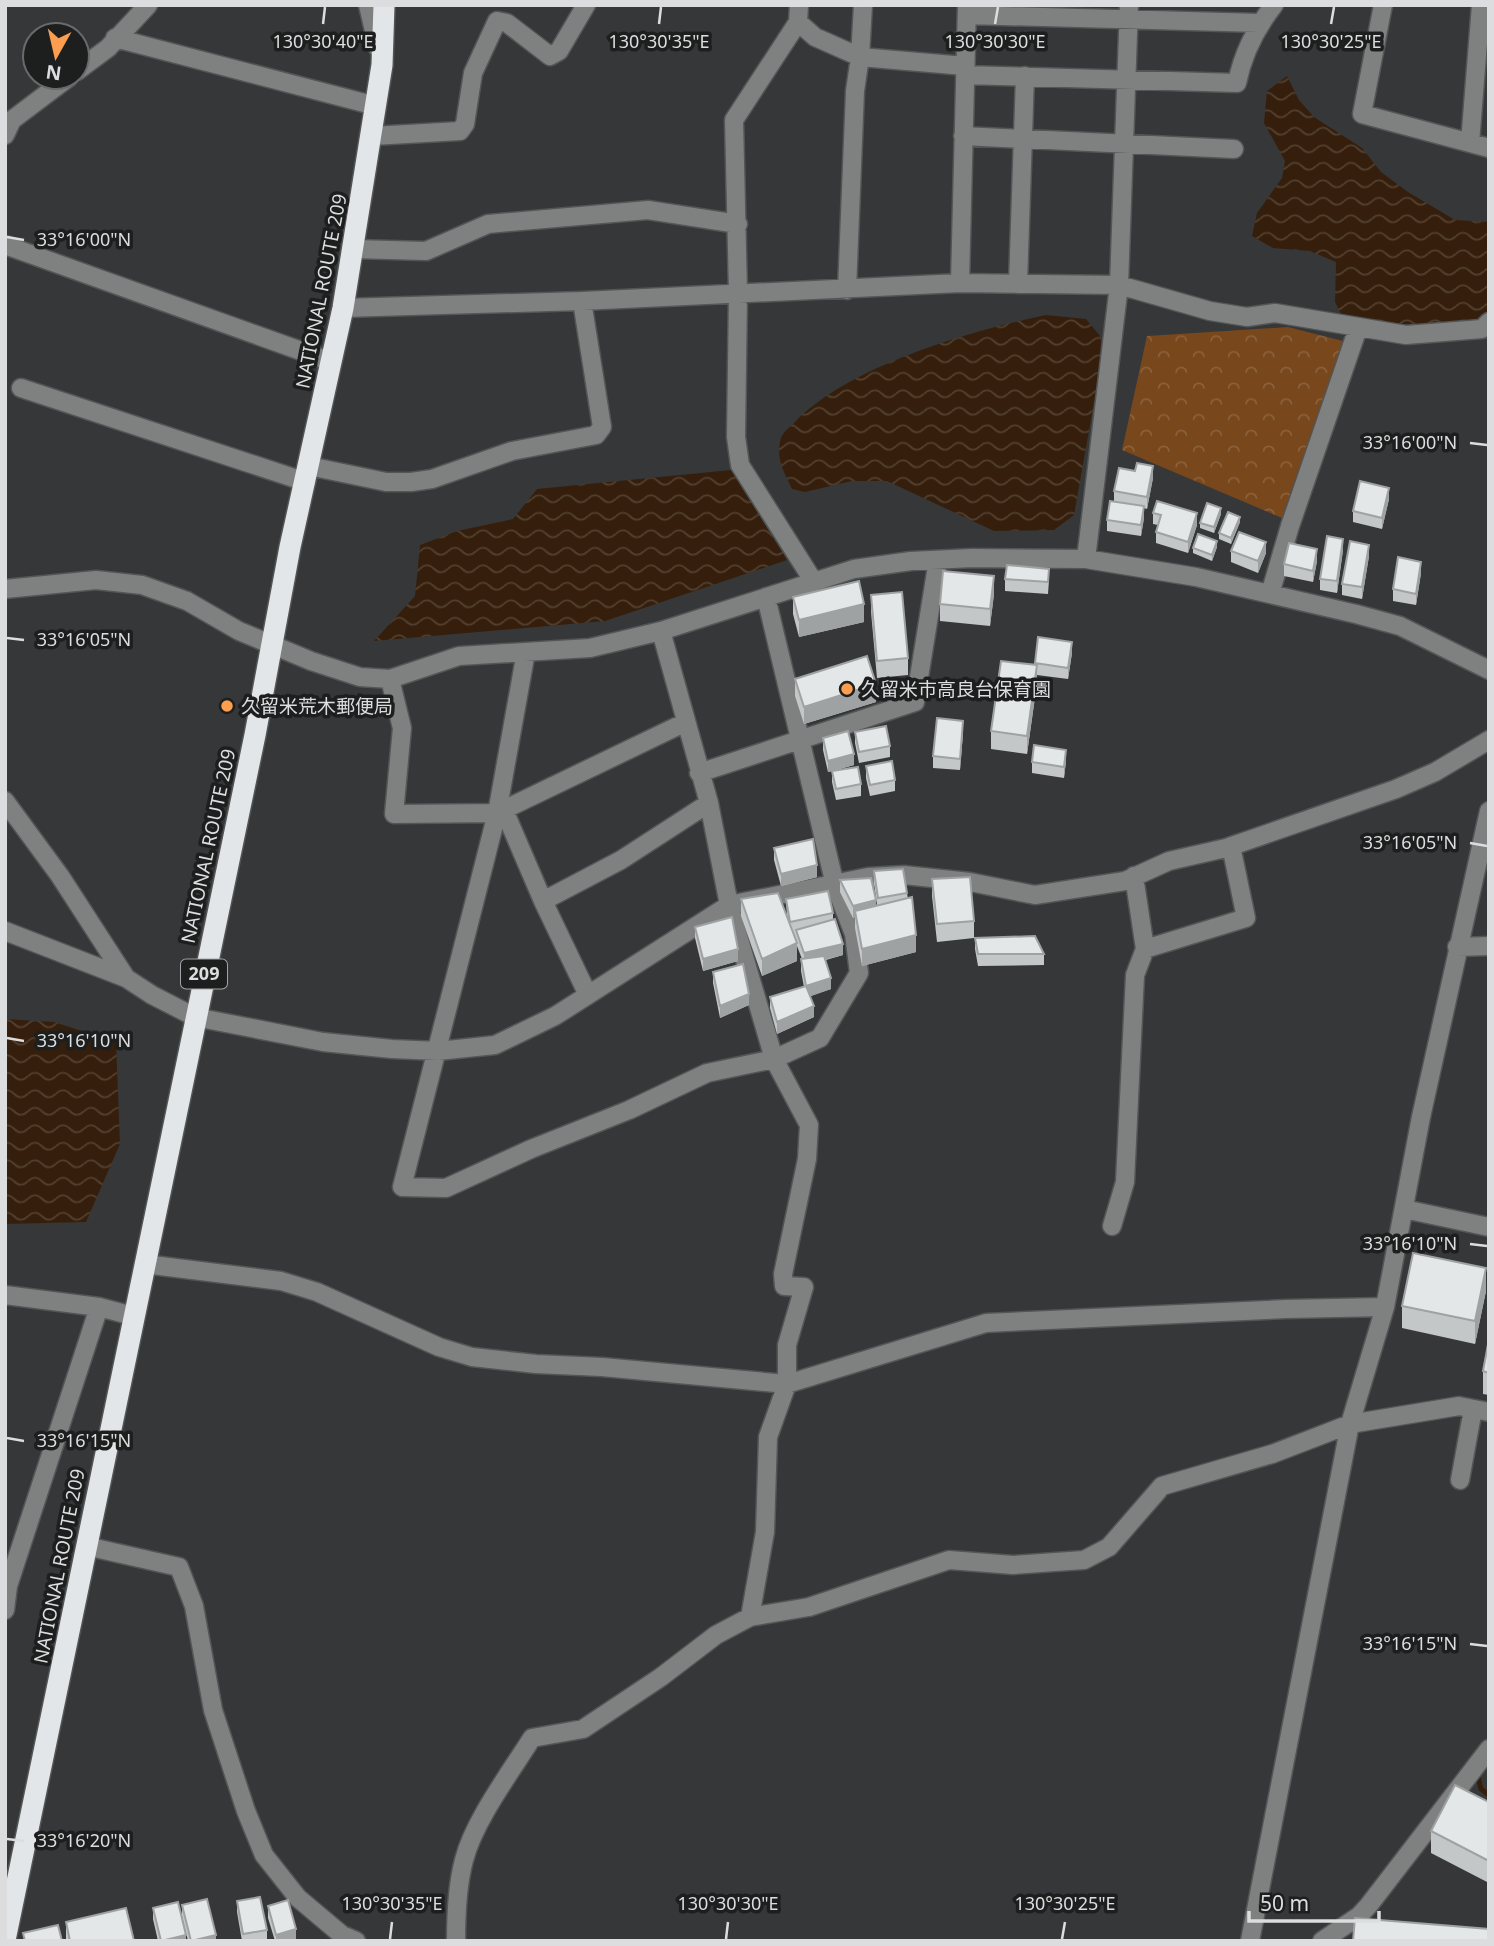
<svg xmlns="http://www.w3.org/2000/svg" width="1494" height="1946" font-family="'Noto Sans','Noto Sans JP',sans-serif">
<defs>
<pattern id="park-crowns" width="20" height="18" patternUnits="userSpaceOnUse" patternTransform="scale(1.75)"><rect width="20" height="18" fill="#78471b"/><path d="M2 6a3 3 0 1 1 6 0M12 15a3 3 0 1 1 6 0" fill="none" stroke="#8b613c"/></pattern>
<pattern id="water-waves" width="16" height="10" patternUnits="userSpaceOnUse" patternTransform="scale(1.75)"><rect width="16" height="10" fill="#351f0c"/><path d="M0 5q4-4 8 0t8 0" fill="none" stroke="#523f2f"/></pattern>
</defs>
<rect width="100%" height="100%" fill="#353738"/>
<path fill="url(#park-crowns)" d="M1288,327L1343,341L1282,518L1122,450L1147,336Z"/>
<path fill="url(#water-waves)" d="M1287,76L1299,100L1314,117L1362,148L1381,172L1408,192L1455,220L1489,222V316L1434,328L1342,316L1335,302L1336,262L1310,251L1273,248L1252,236L1257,213L1282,178L1285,161L1264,123L1267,91Z
M1046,315L1086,319L1101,337L1100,369L1074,515L1054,530L994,531L887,481H852L805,492L792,489C784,472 775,458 781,438C783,432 790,427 795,422C849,366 970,331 1046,315Z
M731,470L787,560L605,621L374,641L415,596L420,545L457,531L513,519L537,489Z
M5,1019L54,1022L116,1042L120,1144L86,1222L5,1224Z"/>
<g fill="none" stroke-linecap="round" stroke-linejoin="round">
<path stroke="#351f0c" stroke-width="5" d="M1477,1773L1481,1789L1489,1795"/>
<defs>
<path id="minor" d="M368,5L378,48
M799,5L798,22L815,37L860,57L965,66
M1383,5L1362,114L1489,148
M967,15L1260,23
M798,22L734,120L738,293L736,437L740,465L814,582
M115,38L376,106
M77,71L108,48L148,5
M965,75L1237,83C1243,53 1255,29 1274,5
M5,135L12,120L69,77
M372,136L460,131L465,124L473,73L497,21L507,23L550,56L559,51L586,5
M963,136L1234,149
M1470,143L1481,5
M5,245L332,362
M353,249L426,251L488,224L648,210L738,224
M960,283L967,5
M1018,284L1025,76
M847,290L855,91L860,57L863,5
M343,308L582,301L960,283L1119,285L1210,311L1247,317L1275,313L1406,335L1482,329L1489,322
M21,388L306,482
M309,466L386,482H411L432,479L512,451L596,435L602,427L582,301
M1086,559L1119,285L1129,5
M5,589L96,580L142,585L187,601L239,631L311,661L360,677L390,679L459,656L590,648L661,631L854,569L911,561L972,558L1086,559L1196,577L1356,614L1400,626L1489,670
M1270,594L1290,526L1358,328
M661,631L709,803L729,905L774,1059L809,1125L807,1159L783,1274L784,1286L804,1287L787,1345V1384L768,1437L765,1532L750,1617
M526,652L497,813L402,1187L446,1188L531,1149L629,1110L707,1073L774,1059L820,1038L859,973L854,934L835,885L766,597
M390,679L402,728L394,814L497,813L686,722
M699,773L915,702L938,560
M5,801L60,876L126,978
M504,810L543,901L588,995
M543,901L621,860L709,803
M5,931L126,978L152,995L195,1017L323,1042L392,1049L438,1051L495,1045L555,1016L729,905L868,877L904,875L970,882L1035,895L1125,881L1169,861L1226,848L1396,789L1435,772L1489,740
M1457,947L1489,946
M1145,949L1246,918L1231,846
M1404,1209L1489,1227
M1112,1226L1125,1182L1135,975L1145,949L1134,876
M144,1264L281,1281L317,1292L439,1347L472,1357L536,1364L602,1367L787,1384L986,1323L1286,1309L1385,1307
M5,1295L99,1307L133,1316
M1460,1480L1473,1409
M86,1546L179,1567L194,1606L213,1710L246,1811L264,1855L298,1898L342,1935L356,1941
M5,1610L8,1586L99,1307
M456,1941C456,1914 457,1886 464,1860C474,1821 510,1773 532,1738L583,1729L661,1677L716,1635L750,1617L809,1607L949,1560L1013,1565L1084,1560L1109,1547L1162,1486L1272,1454L1350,1424L1459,1406L1489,1412
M1250,1941L1350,1424L1385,1307L1421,1117L1489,811
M1322,1941L1359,1916L1369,1905L1489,1749"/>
<path id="highway" d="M5,1940L255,735L290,547L343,308L382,65L384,5"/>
</defs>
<use href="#minor" stroke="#535556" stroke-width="21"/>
<use href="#highway" stroke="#535556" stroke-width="24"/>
<use href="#minor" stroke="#7f8181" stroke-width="18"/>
<use href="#highway" stroke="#e3e6e8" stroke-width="21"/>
</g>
<path fill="#c3c7c8" d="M1153,478L1147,509L1144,508V518L1141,536L1107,531V520L1114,502V491Z
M1389,499L1382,529L1353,522V511Z
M1153,513L1197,525L1188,553L1156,543V532L1158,525L1153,524Z
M1221,514L1214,533L1200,528V523Z
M1240,522L1231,544L1219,539V533Z
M1217,547L1212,561L1193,553V548Z
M1343,550L1337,593L1320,590V579Z
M1231,551L1266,553L1258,573L1231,562Z
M1369,556L1362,599L1342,595V584Z
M1317,561L1313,582L1284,576V564Z
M1421,573L1416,605L1393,601V589Z
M1005,579L1049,580L1048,594L1005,591Z
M994,594L990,626L940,621V604Z
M871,595L908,658V675L877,678L871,612Z
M793,597L864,622L799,637L793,614Z
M1038,637L1072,653L1068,679L1037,675V683L1027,754L991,749V731L1035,665Z
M795,679L876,702L804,724L795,696Z
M855,732L890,746V757L859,763L855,743Z
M963,732L960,770L933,768V756Z
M823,738L854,765L833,771L861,784V796L836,800L832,782V771L828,772L823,750Z
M1066,761L1064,778L1032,773V762Z
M866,766L895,780V791L870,796L866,778Z
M774,848L817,877L781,886L774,860Z
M874,871L907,893L916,952L862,966L855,928V917L853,918L840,892V880L877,905L874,883Z
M932,879L974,921V938L937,942L932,896Z
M741,899L787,917L786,899L833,913V919L843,955L826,960L831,989L810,996L814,1017L777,1034L770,1008V997L804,987L801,971V959H802L797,946V961L762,976L741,916Z
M695,927L738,961L703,971L695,938Z
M975,938L1044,954V965L978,966L975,949Z
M713,972L749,1005L720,1018L713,983Z
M1486,1291L1475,1344L1402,1328V1306Z
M1489,1339V1395L1483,1394V1371Z
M1489,1802V1883L1431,1853V1831Z
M237,1901L267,1930V1941H242L237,1912Z
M182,1905L216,1941H188L182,1916Z
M268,1906L296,1940L275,1941L268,1918Z
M153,1908L186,1941H158L153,1919Z
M66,1922L134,1941H66Z"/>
<path fill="#9fa2a2" d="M1153,466V478L1147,509V497Z
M1389,488V499L1382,529V518Z
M1144,506V518L1141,536V525Z
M1221,508V514L1214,533V527Z
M1197,513V525L1188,553V542Z
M1240,517V522L1231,544V538Z
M1343,539V550L1337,593V581Z
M1217,541V547L1212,561V555Z
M1266,542V553L1258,573V561Z
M1369,545V556L1362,599V587Z
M1317,549V561L1313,582V571Z
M1421,562V573L1416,605V594Z
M994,576V594L990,626V609Z
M864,604V622L799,637V620Z
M1072,642V653L1068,679V668Z
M1037,665V683L1027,754V736Z
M876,684V702L804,724V707Z
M963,721V732L960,770V759Z
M1066,750V761L1064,778V767Z
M854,754V765L828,772V761Z
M817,865V877L781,886V874Z
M876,900V911H855V917L853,918V906Z
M916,935V952L862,966V949Z
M797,943V961L762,976V959Z
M843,944V955L804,965V953Z
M738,949V961L703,971V959Z
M831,978V989L806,998V986Z
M749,994V1005L720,1018V1006Z
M814,1006V1017L777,1034V1022Z
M1486,1268V1291L1475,1344V1321Z
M296,1929V1940L276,1941V1935Z
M186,1935V1941H162Z
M216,1935V1941H193Z"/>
<path fill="#e3e7e8" stroke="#9fa2a2" stroke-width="2" d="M1137,463L1153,466L1147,497L1114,491L1119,468L1135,471Z
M1360,481L1389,488L1382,518L1353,511Z
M1110,501L1144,506L1141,525L1107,520Z
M1157,501L1197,513L1188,542L1156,532L1161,515L1153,513Z
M1207,503L1221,508L1214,527L1200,523Z
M1228,512L1240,517L1231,538L1219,533Z
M1239,532L1266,542L1258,561L1231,551Z
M1198,534L1217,541L1212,555L1193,548Z
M1327,536L1343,539L1337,581L1320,579Z
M1350,541L1369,545L1362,587L1342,584Z
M1289,543L1317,549L1313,571L1284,564Z
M1398,557L1421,562L1416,594L1393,589Z
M1007,565L1049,569L1048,582L1005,579Z
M943,571L994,576L990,609L940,604Z
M859,581L864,604L799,620L793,597Z
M902,592L908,658L877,661L871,595Z
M1038,637L1072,642L1068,668L1035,663Z
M867,656L876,684L804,707L795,679Z
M1001,661L1037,665L1027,736L991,731Z
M937,718L963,721L960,759L933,756Z
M886,726L890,746L859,752L855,732Z
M848,731L854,754L828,761L823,738Z
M1034,745L1066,750L1064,767L1032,762Z
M892,761L895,780L870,785L866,766Z
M858,767L861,784L836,789L832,771Z
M813,839L817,865L781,874L774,848Z
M903,869L907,893L878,898L874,871Z
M970,877L974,921L937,924L932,879Z
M871,878L876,900L853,906L840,880Z
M828,891L833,913L790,922L786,899Z
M778,893L797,943L762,959L741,899Z
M912,897L916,935L862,949L855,911Z
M732,917L738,949L703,959L695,927Z
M835,919L843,944L804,953L796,930Z
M1035,936L1044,954H978L975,938Z
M824,956L831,978L806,986L801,959Z
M743,964L749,994L720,1006L713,972Z
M806,986L814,1006L777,1022L770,997Z
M1413,1253L1486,1268L1475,1321L1402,1306Z
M1489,1339V1373L1483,1371Z
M1455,1785L1489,1802V1861L1431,1831Z
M260,1897L267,1930L243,1934L237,1901Z
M207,1899L216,1935L191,1941L182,1905Z
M288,1900L296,1929L276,1935L268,1906Z
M178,1902L186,1935L161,1941L153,1908Z
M126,1908L134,1941H70L66,1922Z
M1355,1918L1489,1929V1941H1353Z
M58,1925L62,1941H25L23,1933Z"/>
<path fill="none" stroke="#dcddde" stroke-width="2.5" d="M323,24L325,7M659,24L661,7M995,24L998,7M1331,24L1334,7M7,237L24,240M1470,443L1487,445M7,638L24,640M1470,843L1487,846M7,1038L24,1041M1470,1244L1487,1246M7,1438L24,1441M1470,1644L1487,1646M7,1839L24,1841M390,1939L392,1922M726,1939L728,1922M1062,1939L1065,1922"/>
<g fill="#fb9e50" stroke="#1d1f1f" stroke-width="2.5">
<circle cx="847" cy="689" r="7"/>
<circle cx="227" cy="706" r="7"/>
</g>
<g text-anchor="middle" stroke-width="7" stroke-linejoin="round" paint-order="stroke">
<rect fill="#1d1f1f" stroke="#a3a4a5" stroke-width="2" x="181" y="959.5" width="46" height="29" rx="5"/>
<g font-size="18" font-weight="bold" fill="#dcddde">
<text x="204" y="980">209</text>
</g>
<g font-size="19" fill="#dcddde" stroke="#1d1f1f">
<text transform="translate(321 291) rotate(-79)" y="7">NATIONAL ROUTE 209</text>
<text transform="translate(208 846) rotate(-78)" y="7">NATIONAL ROUTE 209</text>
<text transform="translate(59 1566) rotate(-79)" y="7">NATIONAL ROUTE 209</text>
</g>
<g font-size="19" fill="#dcddde" stroke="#1d1f1f" text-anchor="start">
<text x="861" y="696">久留米市高良台保育園</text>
<text x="241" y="713">久留米荒木郵便局</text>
</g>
</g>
<g font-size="18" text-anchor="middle" fill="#dcddde" stroke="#1d1f1f" stroke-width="7" stroke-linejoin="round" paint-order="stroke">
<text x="323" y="48">130°30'40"E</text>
<text x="659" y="48">130°30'35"E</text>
<text x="995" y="48">130°30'30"E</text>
<text x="1331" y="48">130°30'25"E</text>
<text x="84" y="246">33°16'00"N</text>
<text x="1410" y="449">33°16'00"N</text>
<text x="84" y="646">33°16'05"N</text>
<text x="1410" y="849">33°16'05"N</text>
<text x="84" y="1047">33°16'10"N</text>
<text x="1410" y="1250">33°16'10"N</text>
<text x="84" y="1447">33°16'15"N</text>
<text x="1410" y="1650">33°16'15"N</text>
<text x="84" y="1847">33°16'20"N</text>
<text x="392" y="1910">130°30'35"E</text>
<text x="728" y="1910">130°30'30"E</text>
<text x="1065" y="1910">130°30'25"E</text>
</g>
<rect width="1494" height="1946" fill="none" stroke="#dcddde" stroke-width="14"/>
<g transform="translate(56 56) rotate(188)"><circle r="33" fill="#1d1f1f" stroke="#696b6b" stroke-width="2"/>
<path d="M0-5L12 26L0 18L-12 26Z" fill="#fb9e50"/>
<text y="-10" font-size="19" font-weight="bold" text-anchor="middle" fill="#dcddde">N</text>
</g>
<path d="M1249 1911v10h130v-10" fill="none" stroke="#dcddde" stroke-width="3.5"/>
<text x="1260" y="1911" font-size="21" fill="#dcddde" stroke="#1d1f1f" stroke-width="5" paint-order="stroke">50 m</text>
</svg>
